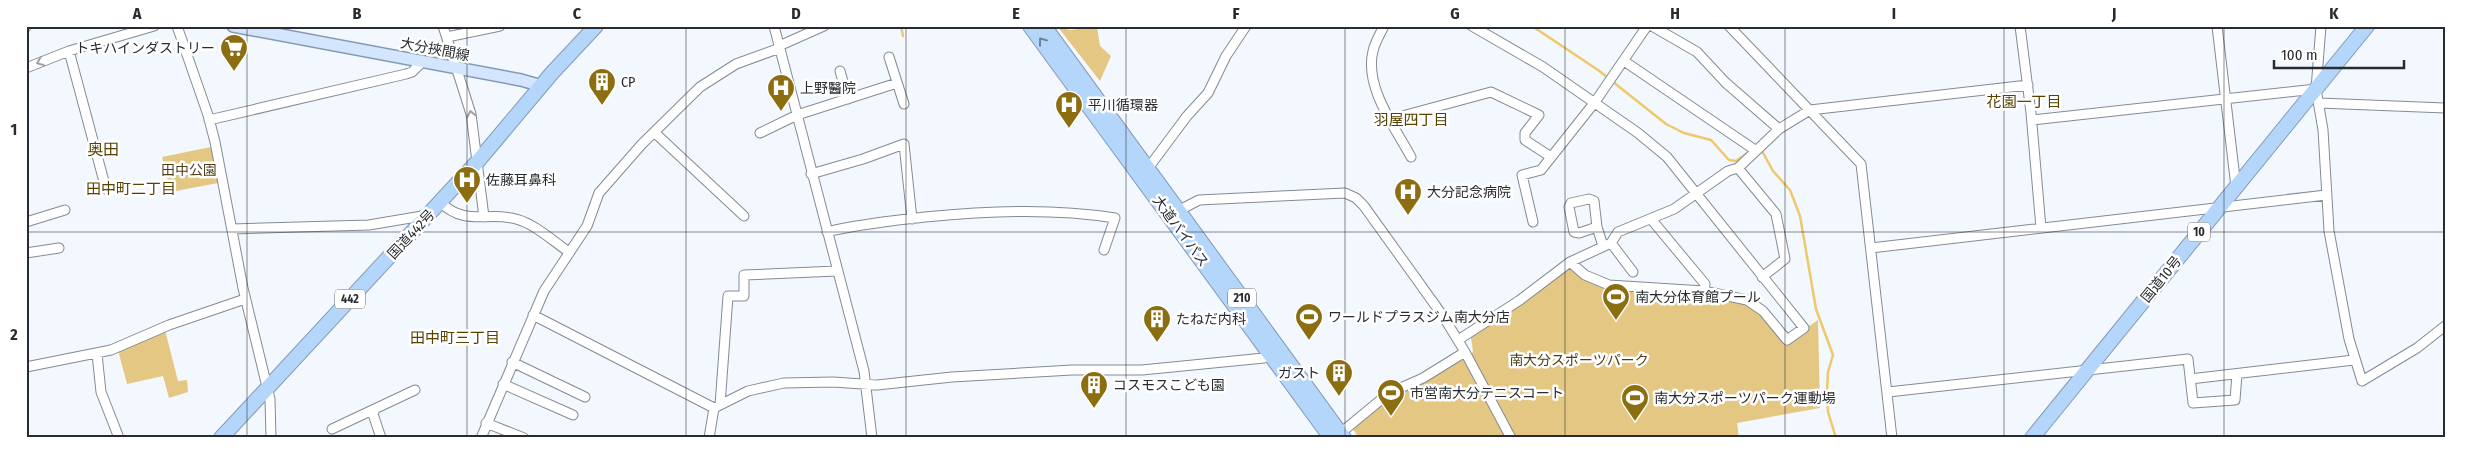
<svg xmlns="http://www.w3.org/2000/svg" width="2471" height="464" font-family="'Fira Sans Condensed','Noto Sans JP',sans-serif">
<rect width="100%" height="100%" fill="#f3f8ff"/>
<path fill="#e4c783" d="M1057,26L1070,30L1097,27L1100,46L1111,56L1100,81Z
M211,147L218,183L176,191L173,180L168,181L162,157Z
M1569,267L1582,278L1609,288L1697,293L1746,302L1762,313L1786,342L1818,320L1820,408L1737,423L1739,438H1359L1352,428L1391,397L1425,382L1473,352L1471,337L1525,302L1546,283Z
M165,330L178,381L187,380L188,392L169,398L163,376L127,384L118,350Z"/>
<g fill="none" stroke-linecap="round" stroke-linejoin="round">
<path stroke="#eec869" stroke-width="2.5" d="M901,26L903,36
M1532,26L1598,70L1666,124L1684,133L1711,140L1729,160L1736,161L1750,151
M1761,149L1773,171L1790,190L1800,216L1816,309L1833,355L1828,372L1827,391L1828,412L1836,438"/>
<defs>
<path id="minor" d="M177,26L208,115L215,142L243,288L270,399L271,438
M443,26L471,114L484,217
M774,26L864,371L872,438
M1384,26C1380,34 1375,42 1373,51C1364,87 1395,127 1411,157
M1652,26L1697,52L1726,83L1779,129
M1729,26L1861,164L1892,438
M2020,26L2031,113L2041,228
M2217,26L2236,187
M2321,26L2316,89L2323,130L2329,231L2349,339L2362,381L2417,348L2445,326
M26,27V26
M447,37L500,26
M779,46L824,26
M69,51L106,189
M889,57L904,104
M1624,61L1755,150
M26,68L69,51L154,26
M840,71L848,99
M2319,103L2445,108
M1391,119L1491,92L1539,115L1525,133V140L1551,157
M209,120L406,74L412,72L422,62
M2032,120L2316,89
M654,132L744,216
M760,133L797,115L897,83
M1738,168L1776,214L1785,259L1762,277
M1146,171L1187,116L1208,93L1226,56L1246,26
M811,174L863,159L904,144L912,219
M440,202C466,227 487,211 516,219C535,224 553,241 569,252
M1176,212L1199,200L1345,193L1356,198L1364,206L1443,316L1465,352L1423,378L1389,393L1337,436
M1651,219L1705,284L1704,291
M26,222L65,210
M1533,222L1522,175L1541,170L1595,102L1647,26
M1597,227L1594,201L1589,199L1571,203L1569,207L1574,232L1579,233L1597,227L1603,246
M232,229L369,225L428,215
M827,232C859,224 891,221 925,217C988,211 1052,208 1115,218L1104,250
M1611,243L1633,272
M1871,248L2326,195
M26,253L59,248
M1570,262L1611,243L1618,232L1674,209L1728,171L1738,168L1779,129L1810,110L2028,85
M533,315L714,408
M1458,340L1520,300L1570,262L1585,275L1609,285L1704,291L1747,300L1763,311L1787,340L1804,328L1667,157L1638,133L1543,67L1472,26
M1465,352L1511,438
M97,354L101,392L119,438
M512,362L585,397
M26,367L111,350L169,325L245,299
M2190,379L2354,360
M503,384L573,415
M1888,392L2188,359L2193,403L2235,400L2237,374
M720,405L728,296H744V275L837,271
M375,409L373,414L381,438
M486,423L524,438
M332,429L415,390
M481,438L544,291L587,226L599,193L642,144L700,87L736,64L780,48
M709,438L714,408L748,391L784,383L833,382L877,385L952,377L1072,370H1142L1264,358L1273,352"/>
<path id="major" d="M233,26L521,80L542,86"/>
<path id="highway" d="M1030,26L1331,438
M1044,26L1344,438
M221,438L478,161L552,73L596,26
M2032,438L2367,26"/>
</defs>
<use href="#minor" stroke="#828b94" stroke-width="11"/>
<use href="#major" stroke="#849ab4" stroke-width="14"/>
<use href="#highway" stroke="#849ab4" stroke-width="16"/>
<use href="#minor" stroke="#fff" stroke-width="9"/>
<use href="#major" stroke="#d3e6fd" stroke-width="11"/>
<use href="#highway" stroke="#b5d6fb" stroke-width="14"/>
</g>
<defs><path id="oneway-chevron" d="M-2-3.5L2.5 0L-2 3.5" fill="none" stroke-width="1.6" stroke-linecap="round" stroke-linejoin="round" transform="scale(1.25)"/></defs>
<use stroke="#6e8196" href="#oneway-chevron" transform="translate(1042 41) rotate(-127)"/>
<g stroke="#9ea0a2">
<use href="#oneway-chevron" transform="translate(40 62) rotate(158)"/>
<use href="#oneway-chevron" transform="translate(471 114) rotate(-102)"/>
</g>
<path fill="none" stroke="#282c30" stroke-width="1" stroke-opacity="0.55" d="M247,26V438M467,26V438M686,26V438M906,26V438M1126,26V438M1345,26V438M1565,26V438M1785,26V438M2004,26V438M2224,26V438M26,232H2445"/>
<defs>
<symbol id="supermarket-pin" viewBox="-11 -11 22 30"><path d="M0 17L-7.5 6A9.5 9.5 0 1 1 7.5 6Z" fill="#8c6d0f" stroke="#fff"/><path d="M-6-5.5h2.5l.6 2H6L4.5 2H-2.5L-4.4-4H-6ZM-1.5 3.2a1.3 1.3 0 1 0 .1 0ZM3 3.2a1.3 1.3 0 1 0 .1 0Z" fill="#fff"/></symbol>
<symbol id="building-pin" viewBox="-11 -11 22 30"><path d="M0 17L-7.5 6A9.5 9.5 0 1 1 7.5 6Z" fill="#8c6d0f" stroke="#fff"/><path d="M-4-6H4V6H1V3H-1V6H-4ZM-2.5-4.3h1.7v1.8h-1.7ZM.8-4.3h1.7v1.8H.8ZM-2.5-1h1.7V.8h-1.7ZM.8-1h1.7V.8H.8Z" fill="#fff"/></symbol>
<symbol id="hospital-pin" viewBox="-11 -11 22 30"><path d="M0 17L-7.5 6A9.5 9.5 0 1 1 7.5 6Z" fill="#8c6d0f" stroke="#fff"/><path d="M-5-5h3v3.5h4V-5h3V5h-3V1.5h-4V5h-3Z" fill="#fff"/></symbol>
<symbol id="stadium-pin" viewBox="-11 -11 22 30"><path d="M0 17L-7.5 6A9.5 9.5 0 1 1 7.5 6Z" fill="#8c6d0f" stroke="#fff"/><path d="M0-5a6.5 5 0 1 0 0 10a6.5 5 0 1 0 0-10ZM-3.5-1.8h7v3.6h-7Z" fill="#fff"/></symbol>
</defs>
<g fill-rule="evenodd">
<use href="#supermarket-pin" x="218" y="32" width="32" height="43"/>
<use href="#building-pin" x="586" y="66" width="32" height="43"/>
<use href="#hospital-pin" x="765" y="72" width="32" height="43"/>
<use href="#hospital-pin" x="1053" y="89" width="32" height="43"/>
<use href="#hospital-pin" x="451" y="164" width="32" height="43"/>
<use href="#hospital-pin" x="1392" y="176" width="32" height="43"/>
<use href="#stadium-pin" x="1600" y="281" width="32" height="43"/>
<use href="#stadium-pin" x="1293" y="301" width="32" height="43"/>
<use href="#building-pin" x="1141" y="303" width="32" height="43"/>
<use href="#building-pin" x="1323" y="357" width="32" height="43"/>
<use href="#building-pin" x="1078" y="369" width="32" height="43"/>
<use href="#stadium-pin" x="1375" y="377" width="32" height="43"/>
<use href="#stadium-pin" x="1619" y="382" width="32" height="43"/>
</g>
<g text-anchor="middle" stroke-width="5" stroke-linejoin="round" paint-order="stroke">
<g fill="#fff" stroke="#686b6e" stroke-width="1">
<rect x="2188" y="222.5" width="22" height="19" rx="4"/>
<rect x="1228" y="288.5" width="28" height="19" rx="4"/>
<rect x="335" y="289.5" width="30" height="19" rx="4"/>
</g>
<g font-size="12" font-weight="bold" fill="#282c30">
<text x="2199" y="236">10</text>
<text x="1242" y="302">210</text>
<text x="350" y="303">442</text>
</g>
<g font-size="14" fill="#282c30" stroke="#fff" text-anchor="start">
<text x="215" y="53" text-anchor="end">トキハインダストリー</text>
<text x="621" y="87">CP</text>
<text x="800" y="93">上野醫院</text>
<text x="1088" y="110">平川循環器</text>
<text x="486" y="185">佐藤耳鼻科</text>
<text x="1427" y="197">大分記念病院</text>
<text x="1635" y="302">南大分体育館プール</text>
<text x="1328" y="322">ワールドプラスジム南大分店</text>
<text x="1176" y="324">たねだ内科</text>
<text x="1320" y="378" text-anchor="end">ガスト</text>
<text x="1113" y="390">コスモスこども園</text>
<text x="1410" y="398">市営南大分テニスコート</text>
<text x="1654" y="403">南大分スポーツパーク運動場</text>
</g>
<g font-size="14" fill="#282c30" stroke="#fff">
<text transform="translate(435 49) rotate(11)" y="5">大分挾間線</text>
<text transform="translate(1181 231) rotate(54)" y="5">大道バイパス</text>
<text transform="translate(411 234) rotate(-47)" y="5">国道442号</text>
<text transform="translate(2161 279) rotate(-51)" y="5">国道10号</text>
</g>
<g font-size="14" fill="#4e3e16" stroke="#fff">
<text x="189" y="175">田中公園</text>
<text x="1579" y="365">南大分スポーツパーク</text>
</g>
<g font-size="15" fill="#574200" stroke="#fff">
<text x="2024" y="107">花園一丁目</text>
<text x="1411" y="125">羽屋四丁目</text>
<text x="131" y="194">田中町二丁目</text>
<text x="455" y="343">田中町三丁目</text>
</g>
<g font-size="16" fill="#574200" stroke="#fff">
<text x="103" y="155">奥田</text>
</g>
</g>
<rect width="2471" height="464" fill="none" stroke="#ffffff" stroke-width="55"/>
<path d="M2274 60v8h130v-8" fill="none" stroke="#282c30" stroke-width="2.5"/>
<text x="2281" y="60" font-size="15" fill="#282c30" stroke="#ffffff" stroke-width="4" paint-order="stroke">100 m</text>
<rect x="28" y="28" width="2416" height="408" fill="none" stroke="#282c30" stroke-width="2"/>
<g font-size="16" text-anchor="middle" font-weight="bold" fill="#282c30">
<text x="137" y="19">A</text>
<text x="357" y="19">B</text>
<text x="577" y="19">C</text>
<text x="796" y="19">D</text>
<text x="1016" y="19">E</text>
<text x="1236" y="19">F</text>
<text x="1455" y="19">G</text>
<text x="1675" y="19">H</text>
<text x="1894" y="19">I</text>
<text x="2114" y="19">J</text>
<text x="2334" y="19">K</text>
<text x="14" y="135">1</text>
<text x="14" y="340">2</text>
</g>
</svg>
